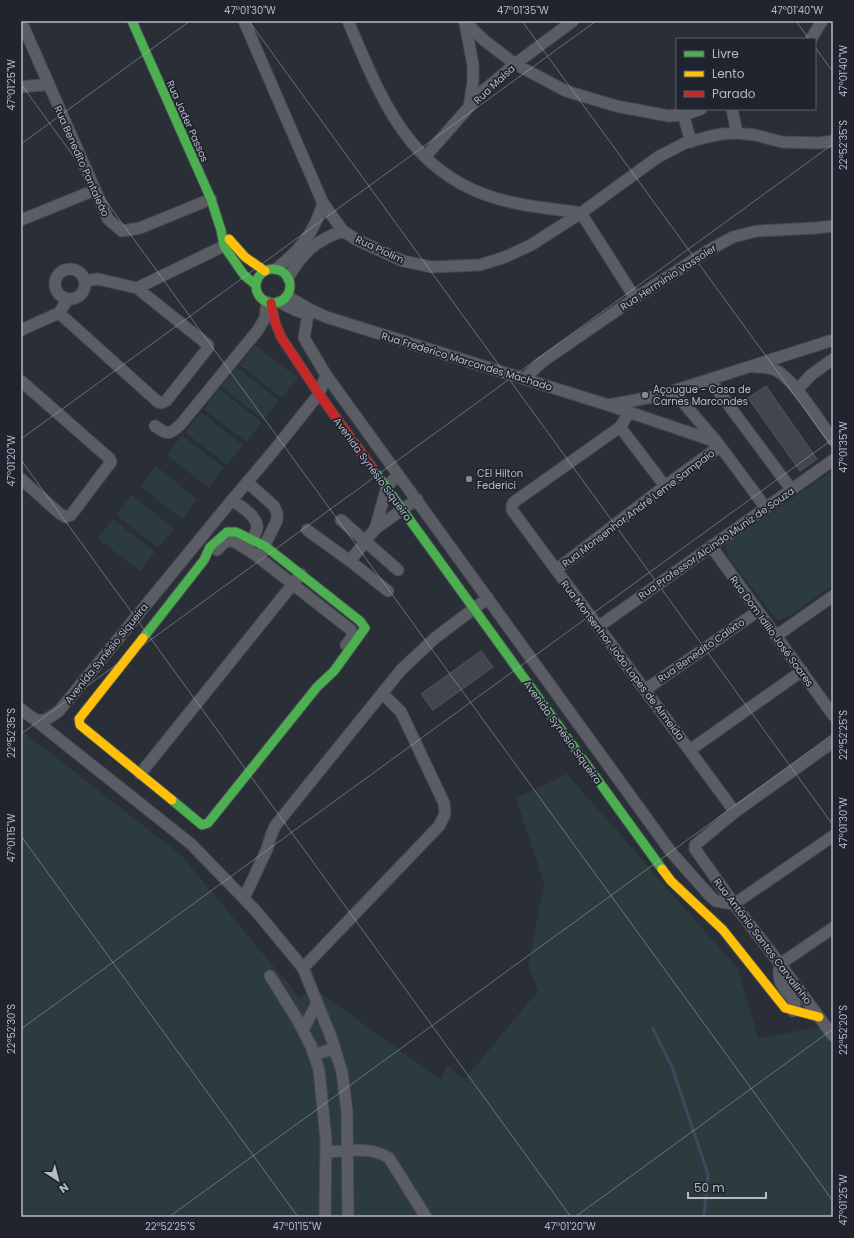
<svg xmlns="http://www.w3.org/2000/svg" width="854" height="1238" font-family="Poppins,sans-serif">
<rect width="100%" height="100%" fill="#2a2e36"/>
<path fill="#2c3b3e" d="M255,345L298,378L282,398L240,365Z
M237,367L279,400L264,420L221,387Z
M219,389L262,422L246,442L204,409Z
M201,412L243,445L227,465L185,432Z
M182,435L224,468L209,488L167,455Z
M156,466L197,499L182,519L140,486Z
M833,470V585L788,617L780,620L776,619L729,558L726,549L728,543Z
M132,495L174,529L158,548L116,515Z
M113,519L155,552L140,571L97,538Z
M21,730L181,855L299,997L315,989L441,1080L447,1064L464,1080L538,991L528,966L544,883L516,798L567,774L738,969L758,1038L826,1026L833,1038V1217H21Z"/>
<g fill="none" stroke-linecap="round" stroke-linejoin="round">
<path stroke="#3e495f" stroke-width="3" d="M653,1029L672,1067L708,1174L704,1217"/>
</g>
<path fill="#42464c" stroke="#52565d" d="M766,386L817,459L800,471L748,398Z
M481,651L493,667L433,710L421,694Z"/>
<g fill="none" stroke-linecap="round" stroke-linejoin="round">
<defs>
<path id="street" d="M21,21L108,219L122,231L140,228L211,199
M244,21L323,203L343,231L357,240L403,261L432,267L480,265L505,257L531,245L581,213L658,157L685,143L711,136L722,134L736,133L755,135L782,142L820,143L833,141
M348,21C379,93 405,166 486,195C516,206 550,208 581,213L635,298
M464,21L485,41L515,64L566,91L616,106L669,116L690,113L701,109
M465,23L473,65V82L469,107
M811,39L822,21
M21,87L49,84
M732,109L737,133
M683,114L691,142
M425,157L483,91L515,64L573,21
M21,220L95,190
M276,269C300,250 314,233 323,203
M55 284a15 15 0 1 1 30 0a15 15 0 1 1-30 0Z
M288,278C302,253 316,240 343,231
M84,281L98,279L137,288L230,243
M287,296L309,309L326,317L608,405L717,442
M279,302L295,310L309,315
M309,309L304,338L326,375L671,852L711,897L716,901L734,904
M59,313L158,402L161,403L166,401L208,348V345L137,288
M21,330L59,313L68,299
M756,367C763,367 771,367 777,371C794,380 821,423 833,440
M524,379L542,362L635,298L709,250L733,237L757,231L816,228L833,226
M710,380L791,489
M21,381L110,459L111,462L71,515L66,517L59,513L21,479
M797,390L811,375L833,359
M673,391L717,442L766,508
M609,405L652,397L673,391L833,340
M629,413L620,427L514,502L512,506V510L735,812
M155,426C167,435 170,435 181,424L258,330L265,318L267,302
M620,427L665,486
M247,482L274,506L277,513V520L262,551
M232,500C240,506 258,516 257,528C256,534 251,541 249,546
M341,520L398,570
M375,529L387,487L398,474
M307,530L350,561L388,591
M711,546L833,715
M217,550C220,547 223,543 227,541C234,539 252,553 258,557L351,630L353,636L346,645
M350,561L375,529L417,499
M556,570L665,486L720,446
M598,627L833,460
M776,636L833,596
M645,690L758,611
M21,709C38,723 40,725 59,711L232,500L271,454L319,394L326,375
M35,720L191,844L256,911L303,968L331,1037L342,1072L347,1112L348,1217
M833,742L735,812L695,845V849L734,904L780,964L833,1036
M690,750L802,671
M140,774L301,574
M244,898L267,849L271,836L275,826L401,670L435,638L488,598
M734,904L833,836
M303,968L439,826L445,814L444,803L401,712L383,694
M270,976L297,1019L311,1046L319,1070L326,1139L325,1217
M793,1011L795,1003C784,987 776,984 780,964L833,928
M303,1030L317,1003
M314,1055L335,1048
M326,1152C346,1151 371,1146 389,1158L426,1217"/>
<path id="fast" d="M132,21L211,199L221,230L224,246L244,275L256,285
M256 286a17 17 0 1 1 34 0a17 17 0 1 1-34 0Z
M373,469L662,869
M143,638L204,560L210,547L227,532
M172,800L202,825L208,823L317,687L334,671L365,628L360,621L265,546L236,532H227"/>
<path id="slow" d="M229,239L245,257L265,271
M143,638L79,719L80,725L172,800
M662,869L671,881L723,930L785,1008L819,1017"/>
<path id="jam" d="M271,303L275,322L281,337L319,394L373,469"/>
</defs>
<use href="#street" stroke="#46494f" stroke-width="13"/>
<use href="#fast" stroke="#46494f" stroke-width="11"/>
<use href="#slow" stroke="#46494f" stroke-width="11"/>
<use href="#jam" stroke="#46494f" stroke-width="11"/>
<use href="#street" stroke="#5a5d64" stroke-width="11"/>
<use href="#fast" stroke="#4caf50" stroke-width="9"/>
<use href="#slow" stroke="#ffc107" stroke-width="9"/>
<use href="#jam" stroke="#c62828" stroke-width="9"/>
</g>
<path fill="none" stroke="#b5bac6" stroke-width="1" stroke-opacity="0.45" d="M249,21L833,825M522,21L833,448M796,21L809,39M815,47L833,72M21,84L833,1201M21,144L190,21M21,439L596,21M21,460L571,1217M21,734L833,144M21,836L298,1217M21,1029L833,439M21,1213L24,1217M169,1217L833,734M575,1217L833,1029"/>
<g fill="#848994" stroke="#1f242f" stroke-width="1.5">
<circle cx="645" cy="395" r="4"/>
<circle cx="469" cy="479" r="4"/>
</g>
<g text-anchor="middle" stroke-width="3.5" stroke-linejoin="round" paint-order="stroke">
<g font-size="10" fill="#b5bac6" stroke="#1f242f">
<text transform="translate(494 84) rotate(-43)" y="4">Rua Maísa</text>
<text transform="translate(188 121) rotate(66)" y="4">Rua Jader Passos</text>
<text transform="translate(82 161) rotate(66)" y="4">Rua Benedito Pantaleão</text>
<text transform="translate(380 249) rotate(25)" y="4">Rua Piolim</text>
<text transform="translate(668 277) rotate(-33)" y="4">Rua Hermínio Vassoler</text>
<text transform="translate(467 361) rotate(17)" y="4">Rua Frederico Marcondes Machado</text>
<text transform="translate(373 469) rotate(54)" y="4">Avenida Synésio Siqueira</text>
<text transform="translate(638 508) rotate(-37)" y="4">Rua Monsenhor André Leme Sampaio</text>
<text transform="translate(716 543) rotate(-35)" y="4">Rua Professor Alcindo Muniz de Souza</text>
<text transform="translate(772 631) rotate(54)" y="4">Rua Dom Idílio José Soares</text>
<text transform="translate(701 650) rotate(-35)" y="4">Rua Benedito Calixto</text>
<text transform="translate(106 653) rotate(-51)" y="4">Avenida Synésio Siqueira</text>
<text transform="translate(623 660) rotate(53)" y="4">Rua Monsenhor João Lopes de Almeida</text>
<text transform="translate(563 732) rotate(54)" y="4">Avenida Synésio Siqueira</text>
<text transform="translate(763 941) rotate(53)" y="4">Rua Antônio Santos Carvalinho</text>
</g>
<g font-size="10" fill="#b5bac6" stroke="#1f242f" text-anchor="start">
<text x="653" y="393">Açougue - Casa de<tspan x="653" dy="12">Carnes Marcondes</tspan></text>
<text x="477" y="477">CEI Hilton<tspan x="477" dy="12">Federici</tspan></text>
</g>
</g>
<rect width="854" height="1238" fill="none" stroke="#1f242f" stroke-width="44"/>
<rect x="676" y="38" width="140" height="72" fill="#1f242f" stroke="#5b606b"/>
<rect x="684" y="51" width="20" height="6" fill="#4caf50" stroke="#5b606b"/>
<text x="712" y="58" font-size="12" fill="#b5bac6">Livre</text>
<rect x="684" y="71" width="20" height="6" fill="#ffc107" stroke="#5b606b"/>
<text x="712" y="78" font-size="12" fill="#b5bac6">Lento</text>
<rect x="684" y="91" width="20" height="6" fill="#c62828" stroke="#5b606b"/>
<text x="712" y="98" font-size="12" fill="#b5bac6">Parado</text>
<g transform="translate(58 1180) rotate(144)" stroke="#1f242f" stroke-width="3" paint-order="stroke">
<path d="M0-3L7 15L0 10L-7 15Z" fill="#b5bac6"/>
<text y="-6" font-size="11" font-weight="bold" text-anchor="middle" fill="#b5bac6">N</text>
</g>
<path d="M688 1192v6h78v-6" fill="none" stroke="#b5bac6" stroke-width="2"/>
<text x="694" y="1192" font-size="12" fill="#b5bac6" stroke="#1f242f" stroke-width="3" paint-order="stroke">50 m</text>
<rect x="22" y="22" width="810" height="1194" fill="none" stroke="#b5bac6" stroke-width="1.5"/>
<g font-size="10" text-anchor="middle" fill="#b5bac6">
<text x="250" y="14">47°01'30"W</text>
<text x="523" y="14">47°01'35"W</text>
<text x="797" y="14">47°01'40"W</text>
<text transform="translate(843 71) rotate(-90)" y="4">47°01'40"W</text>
<text transform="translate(11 85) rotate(-90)" y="4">47°01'25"W</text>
<text transform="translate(843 145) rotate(-90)" y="4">22°52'35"S</text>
<text transform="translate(843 447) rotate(-90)" y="4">47°01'35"W</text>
<text transform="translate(11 461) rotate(-90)" y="4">47°01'20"W</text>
<text transform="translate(11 733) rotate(-90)" y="4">22°52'35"S</text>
<text transform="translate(843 735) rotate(-90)" y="4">22°52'25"S</text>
<text transform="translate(843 823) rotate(-90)" y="4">47°01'30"W</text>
<text transform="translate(11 838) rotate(-90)" y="4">47°01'15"W</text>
<text transform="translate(11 1029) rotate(-90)" y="4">22°52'30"S</text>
<text transform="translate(843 1030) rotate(-90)" y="4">22°52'20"S</text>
<text transform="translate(843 1200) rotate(-90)" y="4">47°01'25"W</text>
<text x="170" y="1230">22°52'25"S</text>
<text x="297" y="1230">47°01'15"W</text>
<text x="570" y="1230">47°01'20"W</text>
</g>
</svg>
